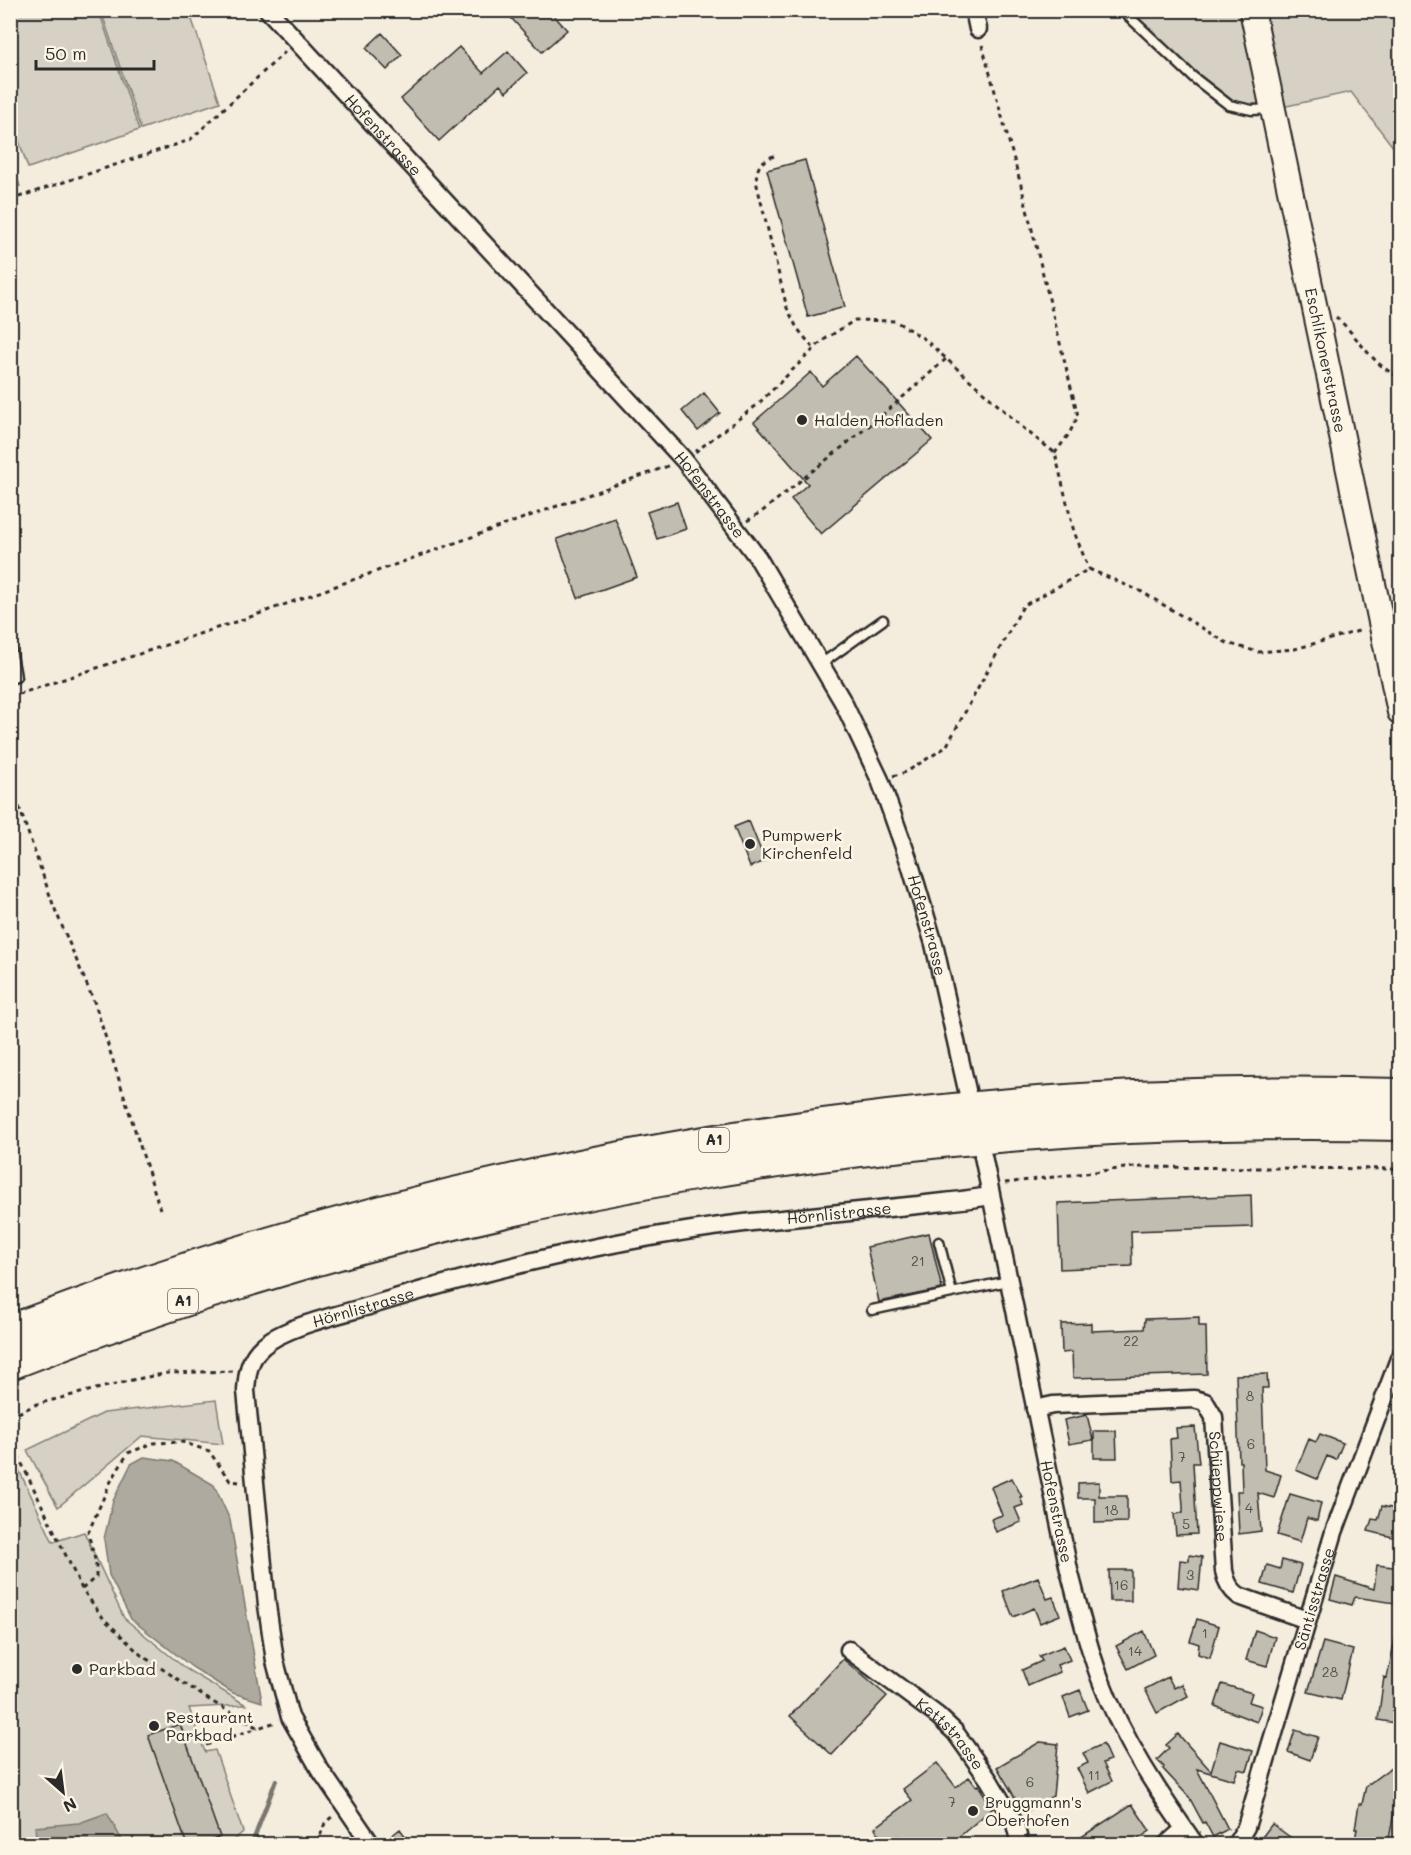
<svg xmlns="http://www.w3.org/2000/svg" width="1411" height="1855" font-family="Mali,sans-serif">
<rect width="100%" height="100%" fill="#f4edde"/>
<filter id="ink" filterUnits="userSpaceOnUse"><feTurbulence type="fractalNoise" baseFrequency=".0167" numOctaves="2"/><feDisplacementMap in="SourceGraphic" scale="12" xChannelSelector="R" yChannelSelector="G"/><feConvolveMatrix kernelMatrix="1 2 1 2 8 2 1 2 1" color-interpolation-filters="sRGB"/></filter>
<g filter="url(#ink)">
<path fill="#d6d1c4" stroke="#807e78" stroke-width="1.5" d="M10,11H99L139,130L28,168L11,117Z
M101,11H189L220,102L141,129Z
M1122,11H1400V156L1351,92L1273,109L1229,105Z
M10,157L20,186L11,190H10Z
M216,1400L223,1444L142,1436L58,1507L27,1450L104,1413Z
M10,1451L53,1542L84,1532L124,1618L186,1669L246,1705L189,1708L205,1752L215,1750L243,1832L229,1844H11Z"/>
<path fill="#afaaa0" stroke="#7a7771" stroke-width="1.5" d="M144,1457L173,1461L214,1485L230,1520L262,1702L233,1693L192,1667L131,1619L109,1575L104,1539L113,1501L131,1464Z
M107,1813L124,1844H37L35,1827L79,1823Z"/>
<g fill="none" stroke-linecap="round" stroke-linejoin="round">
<path stroke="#7a7771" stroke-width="4.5" d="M252,1844L276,1780"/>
</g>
<path fill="#c2bdb1" stroke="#2b2b2b" stroke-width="1.5" d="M504,10H549L567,30L542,52Z
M382,33L402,55L387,70L366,48Z
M459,47L483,73L508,51L527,73L506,92L500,85L439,141L401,99Z
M805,160L845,307L808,317L767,170Z
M856,356L932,440L821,534L791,499L808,484L754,422L811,372L822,386Z
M704,393L720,413L698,431L682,411Z
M677,502L686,529L657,539L647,512Z
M615,518L637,577L578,598L557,539Z
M749,821L765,861L750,867L734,827Z
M1251,1195L1252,1227L1131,1231L1132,1266L1060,1269L1058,1203Z
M929,1233L942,1289L879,1302L867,1247Z
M1199,1317V1326H1206L1207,1374L1073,1378L1072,1352L1062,1353L1061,1324L1091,1323V1331L1144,1329L1145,1319Z
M1267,1374L1268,1388H1262L1265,1470L1281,1475L1274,1498L1258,1493L1261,1531L1239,1534L1237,1491H1242L1241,1462H1239L1236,1375Z
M1087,1415L1093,1440L1069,1444L1064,1420Z
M1195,1427L1199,1463H1193L1197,1534L1176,1535L1174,1514L1183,1513V1506L1181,1480L1172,1481L1170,1439L1177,1438L1176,1428Z
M1094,1431H1116L1117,1458H1094Z
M1320,1434L1343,1443L1336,1460L1327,1456L1317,1479L1296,1470L1309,1439L1316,1442Z
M1012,1478L1022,1497H1020L1023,1505L1015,1508L1021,1522L996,1532L991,1519L1002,1515L991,1487Z
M1099,1482V1496H1127V1522L1095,1523V1498H1078V1483Z
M1290,1494L1321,1503L1317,1521L1307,1518L1300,1542L1277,1535Z
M1382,1506L1401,1510V1524L1397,1538L1368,1531L1372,1519L1378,1520Z
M1189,1555L1202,1557L1199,1590L1178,1587L1180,1560L1189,1561Z
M1282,1560L1301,1565L1293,1593L1262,1584L1267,1565L1280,1569Z
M1377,1565L1401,1568V1597H1397L1395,1603L1355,1597L1352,1605L1330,1599L1336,1577L1374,1589Z
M1109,1570H1131V1601H1110Z
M1038,1577L1047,1599L1053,1597L1060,1615L1040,1623L1034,1608L1013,1617L1003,1591Z
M1197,1619L1219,1626L1210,1658L1198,1654L1199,1644L1190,1641Z
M1255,1630L1275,1637L1267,1666L1246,1660Z
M1144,1631L1154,1655L1128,1669L1116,1646Z
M1395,1639H1401V1724L1378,1720L1384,1677L1387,1678Z
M1323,1642L1353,1650L1341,1700L1308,1692Z
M1064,1646L1070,1660L1057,1665L1060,1672L1028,1686L1022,1670L1042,1661L1039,1656Z
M843,1659L887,1696L832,1755L790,1716Z
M1168,1677L1174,1688L1182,1684L1188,1696L1157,1713L1145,1689Z
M1222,1684L1252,1693L1249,1702L1262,1706L1257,1722L1215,1706Z
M1080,1690L1088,1710L1070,1717L1063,1697Z
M180,1724L220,1837L199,1845H187L148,1735Z
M1295,1730L1318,1737L1310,1760L1288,1752Z
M1178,1734L1211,1771L1220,1741L1253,1751L1247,1771L1238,1769L1234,1780L1197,1769L1228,1829L1213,1837L1205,1822L1203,1823L1189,1797L1163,1769L1164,1767L1157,1760L1169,1748L1166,1745Z
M1040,1742L1058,1744L1053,1796L1024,1813L997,1767Z
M1103,1744L1110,1760L1103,1763L1112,1781L1089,1793L1077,1768L1088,1763L1083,1753Z
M1401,1760V1803L1395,1807L1388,1845H1354L1357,1829H1355L1359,1804H1362L1366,1786Z
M937,1763L956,1787L969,1777L976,1786L978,1785L993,1808L949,1845H905L898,1836L887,1845L875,1828L912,1800L903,1789Z
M1132,1804L1150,1831L1129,1845H1069Z
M1272,1824L1301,1845H1256Z
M400,1829L412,1845H381V1844Z"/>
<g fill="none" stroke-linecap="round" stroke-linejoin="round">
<defs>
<path id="service" d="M1122,10L1193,77L1229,105L1252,110L1272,109
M10,644L16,677L10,679
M821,664L883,620
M939,1242L952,1293
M872,1310L1008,1281"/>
<g id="minor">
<path id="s1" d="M268,10L684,460L758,558L843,702L880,780L910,864L934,944L967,1090"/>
<path d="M974,10L978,29"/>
<path id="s2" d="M983,1156L1069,1570C1079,1607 1087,1645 1101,1681C1123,1740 1159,1793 1195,1844"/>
<path id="s3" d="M1035,1409L1053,1405L1194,1399L1205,1402L1214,1417L1224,1571C1226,1582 1230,1589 1239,1596L1307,1620"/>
<path id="s4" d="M849,1650L938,1716L955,1732L989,1780L1015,1824L1020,1844"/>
<path id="s5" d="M371,1844L319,1768L290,1717L275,1661L267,1605L246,1391C247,1374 249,1358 263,1346C285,1326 343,1314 372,1305C496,1267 623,1237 752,1222C807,1216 863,1211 918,1205C942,1202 967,1200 990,1196"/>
<path d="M1167,1844L1184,1829"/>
<path id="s6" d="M1236,1844L1246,1827L1334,1532L1400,1356"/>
</g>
<g id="secondary">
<path id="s7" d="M1252,10L1400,712"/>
</g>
<path id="motorway" d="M10,1331C454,1163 926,1081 1400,1095
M10,1363C451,1189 928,1113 1400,1124"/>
</defs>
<use href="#service" stroke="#2b2b2b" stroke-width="13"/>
<use href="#minor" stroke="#2b2b2b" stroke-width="21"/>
<use href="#secondary" stroke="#2b2b2b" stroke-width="28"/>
<use href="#motorway" stroke="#2b2b2b" stroke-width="36"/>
<path stroke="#2b2b2b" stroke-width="3" stroke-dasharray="4.5 4.5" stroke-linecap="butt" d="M982,45L1021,185L1078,416L1069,434L1055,453
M774,156C760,161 757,167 756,181L787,308L797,328L814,349
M10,200L190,140L285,52
M1336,317C1359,337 1371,365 1400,377
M695,452L757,405L822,341L855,320L895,321L923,338L1028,432L1055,453L1074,532L1089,569
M747,521L764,510L886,412L946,359
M10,697L250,617L668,466
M893,776L906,772L946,747L1023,606L1089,569L1142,592L1227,643L1258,652L1295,649L1362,630
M10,781L54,907L95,1004L160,1209
M1005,1183L1134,1167L1400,1169
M10,1417L37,1404L132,1380L168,1373L233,1371
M10,1439L82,1589L104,1619L141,1655L211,1701L258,1728L276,1722
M82,1589L96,1577V1563L88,1533L110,1483L128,1453L154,1443L182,1442L209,1451L230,1481L239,1482
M206,1745L258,1728
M317,1844L325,1823L334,1815
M1394,1844L1400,1819"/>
<use href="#service" stroke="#fcf5e5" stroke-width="8"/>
<use href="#minor" stroke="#fcf5e5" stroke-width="16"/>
<use href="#secondary" stroke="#fcf5e5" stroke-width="24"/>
<use href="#motorway" stroke="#fcf5e5" stroke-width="32"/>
</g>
</g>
<g fill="#2b2b2b" stroke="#fcf5e5" stroke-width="2">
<circle cx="802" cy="420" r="6"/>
<circle cx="750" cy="844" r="6"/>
<circle cx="77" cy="1669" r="6"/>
<circle cx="154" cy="1726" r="6"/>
<circle cx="973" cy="1811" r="6"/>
</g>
<g text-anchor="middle" stroke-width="5" stroke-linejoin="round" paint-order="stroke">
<g font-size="14" fill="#51504c">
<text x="918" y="1266">21</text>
<text x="1131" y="1346">22</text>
<text x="1250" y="1401">8</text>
<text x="1251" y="1449">6</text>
<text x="1182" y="1462">7</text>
<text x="1249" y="1513">4</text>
<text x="1111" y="1515">18</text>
<text x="1186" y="1529">5</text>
<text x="1190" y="1580">3</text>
<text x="1121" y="1590">16</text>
<text x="1205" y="1638">1</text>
<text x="1135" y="1656">14</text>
<text x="1330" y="1677">28</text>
<text x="1094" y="1780">11</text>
<text x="1030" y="1787">6</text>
<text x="952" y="1807">7</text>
</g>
<g fill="#fcf5e5" stroke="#6a6863" stroke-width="1.5">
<rect x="699" y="1128" width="30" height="24" rx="4.5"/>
<rect x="168" y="1289" width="30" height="24" rx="4.5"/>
</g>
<g font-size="15" font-weight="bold" fill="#2b2b2b">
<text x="714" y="1145">A1</text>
<text x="183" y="1306">A1</text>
</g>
<g font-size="16" fill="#2b2b2b" stroke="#fcf5e5">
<text dy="6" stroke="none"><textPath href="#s1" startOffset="170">Hofenstrasse</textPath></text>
<text dy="6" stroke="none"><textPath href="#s7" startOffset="358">Eschlikonerstrasse</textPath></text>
<text dy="6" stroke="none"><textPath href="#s1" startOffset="656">Hofenstrasse</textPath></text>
<text dy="6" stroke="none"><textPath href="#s1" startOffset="1142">Hofenstrasse</textPath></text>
<text dy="6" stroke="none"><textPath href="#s5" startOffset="1124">Hörnlistrasse</textPath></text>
<text dy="6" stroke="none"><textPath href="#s5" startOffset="638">Hörnlistrasse</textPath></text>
<text dy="6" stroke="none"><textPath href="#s3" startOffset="258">Schüeppwiese</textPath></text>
<text dy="6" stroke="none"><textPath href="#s2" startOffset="363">Hofenstrasse</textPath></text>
<text dy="6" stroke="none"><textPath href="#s6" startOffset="258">Säntisstrasse</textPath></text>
<text dy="6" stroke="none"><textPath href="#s4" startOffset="132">Kettstrasse</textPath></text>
</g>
<g font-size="16" fill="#2b2b2b" stroke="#fcf5e5" text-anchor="start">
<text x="814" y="426">Halden Hofladen</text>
<text x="762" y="841">Pumpwerk<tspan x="762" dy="18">Kirchenfeld</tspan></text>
<text x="89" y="1675">Parkbad</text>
<text x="166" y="1723">Restaurant<tspan x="166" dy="18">Parkbad</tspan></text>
<text x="985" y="1808">Bruggmann's<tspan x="985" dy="18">Oberhofen</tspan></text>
</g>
</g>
<rect width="1411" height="1855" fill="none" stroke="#fcf5e5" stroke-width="36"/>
<rect x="18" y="18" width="1375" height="1819" fill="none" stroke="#2b2b2b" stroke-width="2" filter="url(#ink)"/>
<g transform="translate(63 1792) rotate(152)" stroke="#fcf5e5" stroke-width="4.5" paint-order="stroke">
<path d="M0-4.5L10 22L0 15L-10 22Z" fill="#2b2b2b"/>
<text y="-9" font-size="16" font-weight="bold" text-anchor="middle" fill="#2b2b2b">N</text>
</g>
<path d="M36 60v9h118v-9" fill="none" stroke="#2b2b2b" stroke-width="3"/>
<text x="45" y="60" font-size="18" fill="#2b2b2b" stroke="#fcf5e5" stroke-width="4.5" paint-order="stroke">50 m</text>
</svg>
